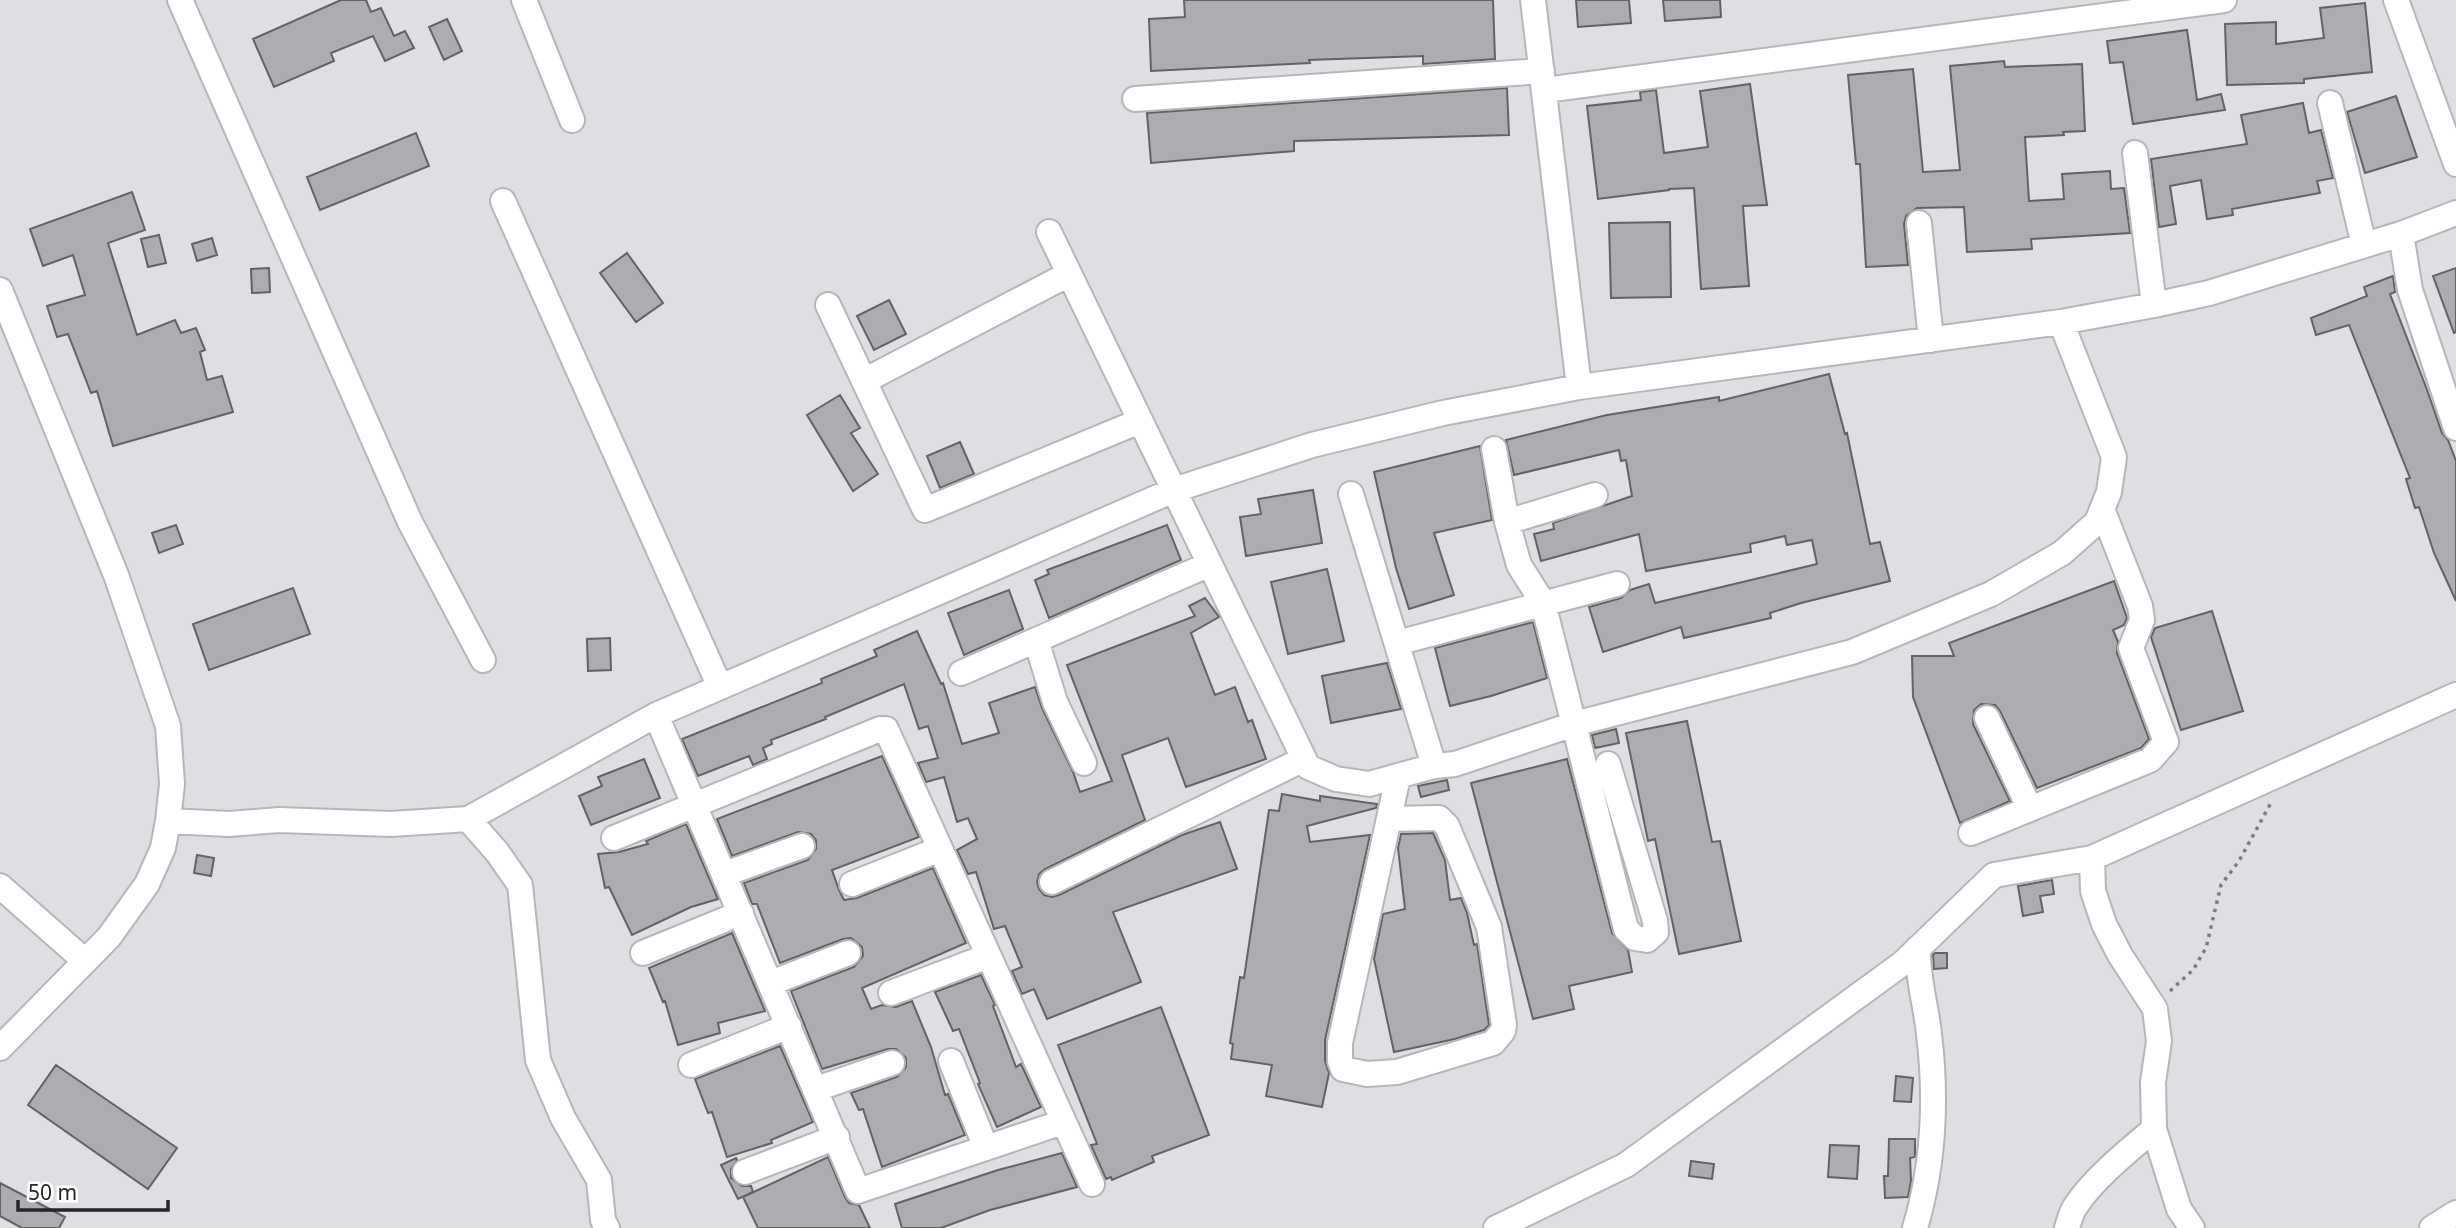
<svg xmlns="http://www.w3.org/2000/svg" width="2456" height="1228" font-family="'Noto Sans',sans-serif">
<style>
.building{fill:#adacb0;stroke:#636266;stroke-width:2}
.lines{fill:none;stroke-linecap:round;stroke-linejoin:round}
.minor-casing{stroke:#b7b5b9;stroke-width:28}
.path{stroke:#7d7b7e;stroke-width:3.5;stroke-dasharray:3.5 5;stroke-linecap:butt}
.minor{stroke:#fff;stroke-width:24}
</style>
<rect width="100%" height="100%" fill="#e0dee2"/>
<path class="building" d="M341,0H366L371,12L381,8L394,36L405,31L414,48L385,61L373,36L331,53L334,61L274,87L253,39Z
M1184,0H1493L1495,59L1423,64V56L1309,60L1310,63L1151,71L1149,19L1185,17Z
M1576,0H1629L1631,23L1578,27Z
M1663,0H1720L1721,17L1665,21Z
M2365,3L2372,72L2304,79V83L2227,85L2225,24L2276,22V44L2324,38L2320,8Z
M447,19L462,51L444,60L429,27Z
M2187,30L2197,100L2221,94L2225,110L2133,124L2123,62L2110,63L2107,41Z
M2004,61L2005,67L2082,64L2085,131L2063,132L2064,135L2025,137L2029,201L2064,199L2062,174L2110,171L2111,189L2124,188L2130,233L2031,239L2032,249L1967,252L1964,207L1917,208L1906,216L1904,224L1908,265L1866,267L1860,164H1856L1848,75L1913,69L1923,172L1960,170L1950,66Z
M1750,84L1767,205L1743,206L1749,286L1701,289L1694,188L1669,189V190L1598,199L1587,106L1641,100L1640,92L1656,90L1664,153L1708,147L1700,91Z
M1507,88L1509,135L1294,141V151L1151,163L1147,113Z
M2396,96L2417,157L2365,173L2347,112Z
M2303,103L2309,133L2321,130L2333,178L2317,181L2320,193L2232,209L2233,215L2207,219L2201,180L2170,186L2176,224L2159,227L2151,159L2247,144L2241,115Z
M416,133L429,166L320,210L307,177Z
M132,192L145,230L108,243L137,335L175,320L181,333L196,328L205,350L200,352L207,380L222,376L233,412L113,446L97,391L91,393L68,334L57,337L47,306L85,295L73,255L43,266L30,229Z
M1670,222L1671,297L1611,298L1609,223Z
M159,235L166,263L148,267L141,239Z
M212,238L217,255L197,261L192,244Z
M627,253L663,303L636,322L600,273Z
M269,268L270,292L252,293L251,269Z
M2456,268V332L2454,333L2433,276Z
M2393,276L2395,292L2390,294L2426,387L2442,433L2448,440L2456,461V601L2434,553L2419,507L2415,508L2406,479L2410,478L2349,325L2316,335L2311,318L2367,296L2364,287Z
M889,300L906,334L874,350L857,316Z
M1829,374L1845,434L1847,433L1870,544L1880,542L1890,581L1801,603L1770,613L1771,618L1684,638L1681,627L1603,652L1589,607L1621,598L1630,590L1649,584L1655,603L1817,564L1812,540L1787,545L1785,536L1750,544L1751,552L1646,571L1639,534L1541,561L1534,534L1554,529L1553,523L1632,496L1626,460L1621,461L1619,450L1514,475L1506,440L1607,415L1719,397V401Z
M840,395L860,428L851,433L878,474L853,491L807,415Z
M960,442L974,474L940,488L927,456Z
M1480,446L1492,520L1434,533L1454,595L1409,609L1396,568L1374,472Z
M1313,490L1322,543L1246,556L1240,517L1261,514L1258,499Z
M176,525L183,544L159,553L152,533Z
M1167,525L1181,560L1049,618L1035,580L1049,574L1047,570Z
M1327,569L1344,641L1288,654L1271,582Z
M2114,581L2127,618L2124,625L2113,630L2118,642L2117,653L2149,739L2141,748L2037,788L2000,711L1995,705L1981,704L1974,710L1973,724L2010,801L1960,823L1913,697L1912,656H1954L1949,643Z
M293,588L310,634L209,670L193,624Z
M1009,590L1023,629L964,655L948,613Z
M1205,598L1219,617L1191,633L1215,695L1235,687L1248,722L1252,720L1266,759L1186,787L1168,738L1122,755L1145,820L1045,869L1039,874L1037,882L1039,889L1044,895L1052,897L1059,895L1182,835L1220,822L1237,869L1113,912L1141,982L1047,1019L1034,989L1022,994L1012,971L1022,967L1005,926L994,929L976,872L968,874L957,850L977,839L968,818L957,822L944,777L926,782L918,763L938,758L928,726L919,729L904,684L825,717L826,719L771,740L772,744L763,748L767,759L753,765L749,756L698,776L682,739L822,683L821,679L877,656L874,650L917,631L941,684L943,683L962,744L999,733L989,703L1035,687L1042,708L1073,772L1080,792L1112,781L1067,665L1195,616L1189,606Z
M2212,611L2243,711L2181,730L2151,637L2155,628Z
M1533,622L1547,678L1491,696L1450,706L1435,648Z
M610,638L611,670L588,671L587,639Z
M1387,663L1401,709L1331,723L1322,676Z
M1687,721L1712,842L1720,841L1741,941L1679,954L1655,839L1648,841L1626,733Z
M1616,729L1619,743L1595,748L1592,735Z
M882,756L919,837L832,870L839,890L844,900L857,898L933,868L966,943L862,988L871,1009L882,1005L896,1007L912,1001L931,1047L945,1095L948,1094L965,1135L882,1167L863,1109L859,1110L851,1093L897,1077L906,1067V1058L896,1049H888L822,1069L791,991L854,967L863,956L862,947L851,938L843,939L780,963L757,904H752L744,883L808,860L816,849V840L811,834L798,832L732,856L717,819Z
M644,759L660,798L591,825L579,796L602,786L598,777Z
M1567,759L1612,933L1628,950L1632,972L1569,986L1574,1009L1533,1019L1471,783Z
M1447,780L1449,790L1421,797L1418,786Z
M1282,794L1320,801V796L1377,804L1376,808L1307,826L1310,842L1370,835L1325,1040V1061L1329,1073L1322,1107L1266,1096L1272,1065L1231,1059L1233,1044L1230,1043L1240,977L1244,978L1269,810L1279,811Z
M686,824L718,899L691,907L632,935L609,887L605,888L598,854L619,852L648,844L646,841Z
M1433,833L1445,860L1450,900L1461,898L1467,913L1474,945L1477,944L1489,1025L1484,1030L1455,1039L1394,1052L1374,959L1383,914L1405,909L1398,848L1401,834Z
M197,855L214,858L211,876L194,873Z
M2052,880L2054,894L2040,896L2043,912L2023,916L2018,886Z
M732,933L765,1011L718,1023L720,1033L678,1045L665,1001L663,1002L649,968Z
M1935,953H1947V968L1934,969L1933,955Z
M981,975L995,1005L993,1006L1016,1067L1021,1064L1041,1107L997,1127L978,1084L980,1083L959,1029L953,1031L935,992Z
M1161,1007L1209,1135L1152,1156L1154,1162L1112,1180L1111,1177L1106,1179L1091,1145L1097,1144L1058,1045Z
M780,1046L813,1122L771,1140L772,1143L727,1157L712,1112L708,1113L695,1079Z
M56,1065L177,1148L148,1189L28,1105Z
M1896,1076L1913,1078L1911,1102L1894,1101Z
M1889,1139H1915V1157L1910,1158L1911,1181L1908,1197L1885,1198L1884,1176H1888Z
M1830,1145L1859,1146L1857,1179L1828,1177Z
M1062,1153L1077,1187L990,1210L941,1228H902L895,1204L998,1170Z
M828,1157L845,1197L849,1203L859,1205L870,1228H758L743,1197Z
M736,1158L737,1160L731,1169V1178L742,1186H751L753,1192L738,1199L721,1165Z
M1691,1161L1714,1164L1712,1179L1689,1176Z
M0,1183L65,1217L59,1228H22L0,1216Z"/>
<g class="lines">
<g class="minor-casing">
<path id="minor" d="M180,0L410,522L483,660
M524,0L572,120
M1533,0L1579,387
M2396,0L2456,164
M1545,90L2224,0
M1135,99L1542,71
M2330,103L2364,245
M2135,153L2154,305
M503,201L720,687
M1919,223L1931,340
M1049,232L1308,767L1336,779L1369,784L1434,766L1455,764L1574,724L1852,652L1991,594L2062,553L2097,522L2109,492L2114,457L2061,322
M2401,234L2410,290L2456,428
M0,290L116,575L168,726L172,784L168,821
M828,305L925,510L1140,421
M864,381L1069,274
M1494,449L1507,522L1519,565L1543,603L1626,929L1635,938L1647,940L1656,932L1655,921L1608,764
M1351,494L1434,766
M1507,522L1595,495
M1036,640L1055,702L1084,763
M1397,643L1617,584
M961,673L1210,564
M656,715L858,1191L1063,1122
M1987,718L2030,809
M468,819L497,852L520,885L538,1060L563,1118L599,1180L603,1220L607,1228
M1389,819L1439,818L1447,826L1489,927L1504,1025L1503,1031L1493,1043L1397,1072L1367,1074L1343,1069L1340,1061V1043L1398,777
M1971,833L2150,760L2166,742L2131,648L2142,620L2140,606L2102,509
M614,838L880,729H886L1092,1184
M2092,858L2093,891L2104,924L2120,955L2155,1009L2159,1041L2153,1082L2154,1129
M725,874L802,846
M1052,882L1304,759
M852,884L940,849
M0,886L85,961
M643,953L741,913
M771,983L848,953
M891,993L988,956
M0,1048L109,937L147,884L163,848L168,821L229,824L279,820L391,824L468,819L656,715L1174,490L1312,445L1443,413L1579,387L2061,322L2154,305L2209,293L2401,234L2456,213
M951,1061L986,1148
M691,1065L789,1026
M816,1089L892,1063
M745,1172L837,1137
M1496,1228L1626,1165L1903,963L1994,875L2092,858L2456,695
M1915,1228C1934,1164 1937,1100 1929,1034C1926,1005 1917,977 1918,948
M2067,1228C2069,1221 2071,1213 2075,1207C2092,1180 2129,1150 2154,1129L2179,1209L2192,1228
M2432,1228L2456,1213"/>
</g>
<path class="path" d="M2170,991L2193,970L2206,948L2221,885L2239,861L2272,801"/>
<use href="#minor" class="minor"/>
</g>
<path d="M18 1200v10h150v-10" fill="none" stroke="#252426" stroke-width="3.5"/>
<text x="28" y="1200" font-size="21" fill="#252426" stroke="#ffffff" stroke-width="5" paint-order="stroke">50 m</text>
</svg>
